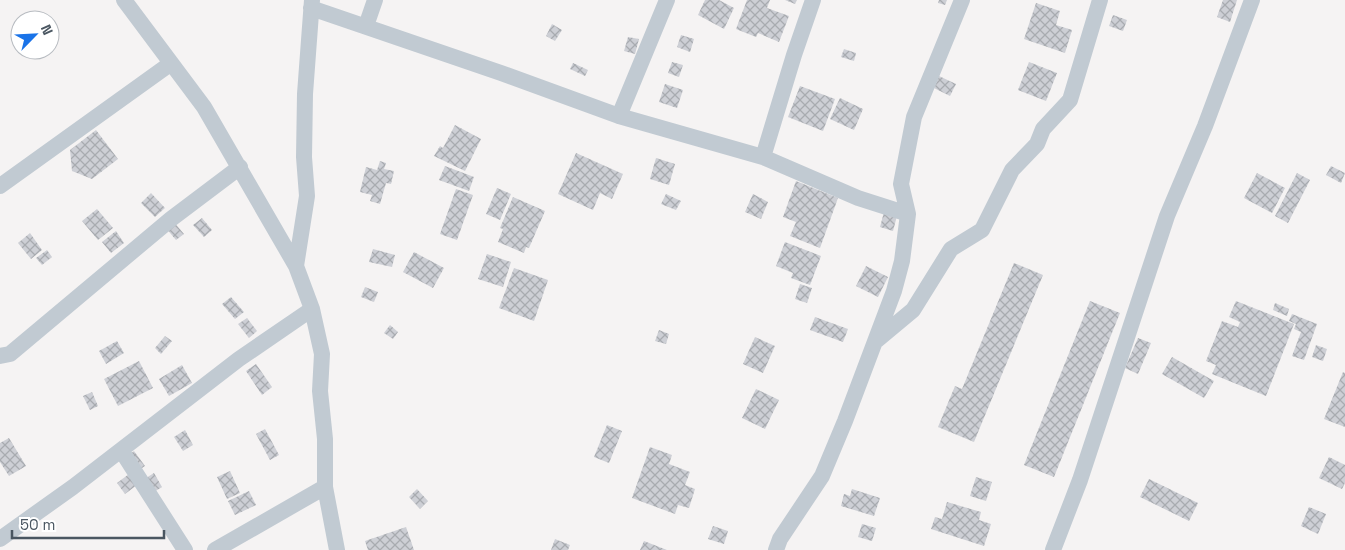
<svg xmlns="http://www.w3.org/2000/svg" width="1345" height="550" font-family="'Space Grotesk',sans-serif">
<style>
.building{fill:url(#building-cross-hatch)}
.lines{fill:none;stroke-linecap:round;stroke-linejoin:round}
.minor{stroke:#c1cad2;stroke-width:16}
</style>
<defs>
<pattern id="building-cross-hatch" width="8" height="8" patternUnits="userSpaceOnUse" patternTransform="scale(1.25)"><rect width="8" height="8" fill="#cdcfd5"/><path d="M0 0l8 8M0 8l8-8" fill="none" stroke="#a8abb0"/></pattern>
</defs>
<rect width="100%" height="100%" fill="#f5f3f3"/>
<path class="building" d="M705,0H719L734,8L724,29L698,15Z
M747,0H770L767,8L789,16L779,42L758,33L756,37L736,29Z
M785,0H797L795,4Z
M939,0H947L945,5L938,3Z
M1223,0H1237L1230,22L1217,17Z
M1036,3L1060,11L1056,25L1072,30L1065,53L1024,39Z
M1113,15L1127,20L1123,31L1109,26Z
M552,24L562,30L555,41L546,36Z
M681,35L694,39L690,52L677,47Z
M628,37L639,39L635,54L624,51Z
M844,49L856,53L854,61L841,57Z
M672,62L683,65L679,77L668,73Z
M1029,62L1057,73L1046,101L1018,90Z
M573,63L588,70L585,76L570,69Z
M939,76L956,84L950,96L934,88Z
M665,84L683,90L677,108L659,102Z
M800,86L835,99L823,131L788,117Z
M840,98L863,109L854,130L830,119Z
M455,125L481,139L465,171L434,156L440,146L443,148Z
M96,130L118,159L92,179L72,171L70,150Z
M576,153L623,174L612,199L600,193L593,210L558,194Z
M656,158L675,164L669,185L650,179Z
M380,161L386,163L384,169L394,171L391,184L386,183L380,204L370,201L372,195L360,192L366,167L377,170Z
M445,166L474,177L469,191L439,180Z
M1331,166L1345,173L1341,183L1326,175Z
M1257,173L1285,188L1272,213L1244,198Z
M1297,173L1310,180L1288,223L1275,216Z
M796,181L838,198L820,248L790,236L796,222L783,217Z
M497,188L511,194L500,220L486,214Z
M456,189L473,195L457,240L440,234Z
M151,193L165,208L155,217L141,203Z
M666,194L681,201L676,210L661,204Z
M753,194L768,202L761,219L745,212Z
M513,197L545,211L529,248L526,247L524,253L498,242L503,229L500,228Z
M97,209L113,228L98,240L82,221Z
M884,212L897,216L893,231L880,227Z
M202,218L212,230L204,237L193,225Z
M173,221L184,234L176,240L165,227Z
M116,231L124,243L111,253L102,242Z
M30,233L42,250L31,259L18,243Z
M785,242L821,256L810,285L791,278L793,273L776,266Z
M373,249L395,255L392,267L369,262Z
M47,250L52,257L42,265L36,258Z
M414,252L444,268L433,288L403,272Z
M487,254L511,262L503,287L478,279Z
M1014,263L1043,275L974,442L938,427L955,386L962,389Z
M866,266L888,277L878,297L856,286Z
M514,268L548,280L534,321L499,308Z
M800,284L812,288L807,303L795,299Z
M365,287L378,292L374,302L361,297Z
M231,297L244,312L235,319L222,304Z
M1090,301L1120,313L1054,477L1024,465Z
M1236,301L1294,324L1266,396L1212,374L1216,365L1206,361L1222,321L1238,327L1240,322L1229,317Z
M1275,303L1289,309L1287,316L1273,310Z
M1292,314L1317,324L1304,360L1292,356L1301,332L1294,329L1296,324L1289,321Z
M815,317L848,329L843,342L810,330Z
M247,318L257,331L249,338L238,324Z
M390,325L398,332L393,339L384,333Z
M659,330L669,334L666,344L655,341Z
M165,336L172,341L161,354L155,348Z
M755,337L775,346L763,373L743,364Z
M1138,338L1151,343L1138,374L1125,368Z
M117,341L124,353L106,364L99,351Z
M1316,345L1327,349L1323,361L1312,357Z
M1172,357L1214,381L1204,398L1162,374Z
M139,361L153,388L118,406L104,379Z
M256,364L272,387L262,395L246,371Z
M182,365L192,383L169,396L159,379Z
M1343,372L1345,373V427L1324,419Z
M756,389L779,400L765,429L742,418Z
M92,392L98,406L90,410L83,396Z
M607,425L622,431L609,463L594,457Z
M265,429L279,455L270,460L256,434Z
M185,430L193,445L183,451L174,437Z
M9,438L26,466L9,476L0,462V443Z
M650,447L672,455L669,464L690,472L685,485L695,489L689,508L678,505L675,514L632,498Z
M134,451L145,466L139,470L128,456Z
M1329,457L1345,465V483L1342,489L1319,478Z
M230,471L240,493L227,499L217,477Z
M154,473L162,487L154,492L146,478Z
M129,474L137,485L125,494L117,483Z
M976,477L992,482L986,501L970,496Z
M1149,479L1198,503L1189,521L1140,497Z
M417,489L428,501L420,509L409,497Z
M852,489L880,498L874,516L841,506L844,494L850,496Z
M249,491L256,505L235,515L228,501Z
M947,502L981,512L979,520L991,524L984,546L931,529L935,517L942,519Z
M1309,507L1326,514L1318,534L1301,526Z
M862,524L876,528L872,541L858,537Z
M713,526L728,531L724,544L708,539Z
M406,527L414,550H368L365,541Z
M555,539L570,545L568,550H551Z
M644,541L667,550H640Z"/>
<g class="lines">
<path class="minor" d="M124,0L204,107L296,266L312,309L322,354L320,391L325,439V487L337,550
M311,8L501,73L619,116L763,157L858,198L908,214
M366,26L375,0
M619,116L667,0
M763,157L794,55L813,0
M0,186L170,64
M296,266L307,196L304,157L305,94L312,0
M877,340L913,310L951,249L982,230L1012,170L1037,144L1043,129L1070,100L1100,0
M0,356L10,354L171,219L240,167
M121,450L185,550
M0,539L73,487L239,359L312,309
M215,550L325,487
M776,550L780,539L822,476L845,421L894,291L902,261L908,214L901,184L914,117L962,0
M1053,550L1080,480L1167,216L1205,126L1252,0"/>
</g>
<g transform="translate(35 35) rotate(66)"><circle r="24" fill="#ffffff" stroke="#b7bbc0"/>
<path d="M0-4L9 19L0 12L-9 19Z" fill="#1a73e8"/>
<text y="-8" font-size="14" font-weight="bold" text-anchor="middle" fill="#4a5661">N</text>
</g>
<path d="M12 530v8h152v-8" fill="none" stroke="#4a5661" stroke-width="2.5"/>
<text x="20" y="530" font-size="15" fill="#4a5661" stroke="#ffffff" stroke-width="4" paint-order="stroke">50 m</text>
</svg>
